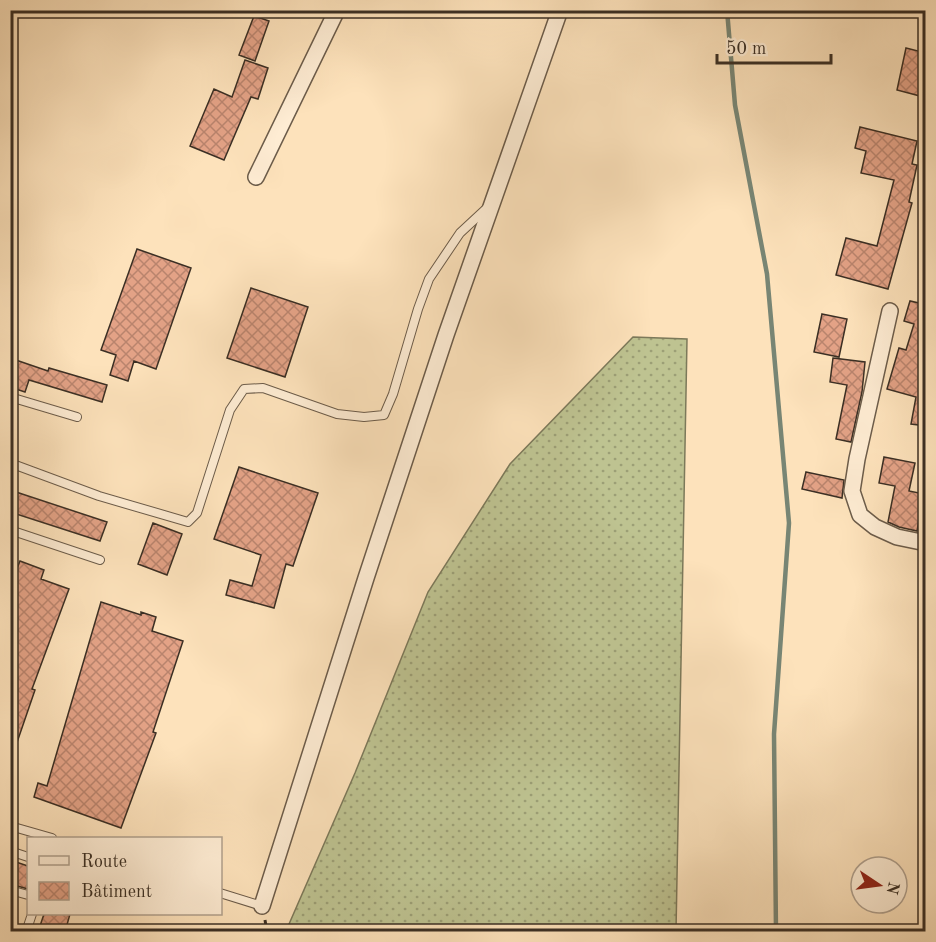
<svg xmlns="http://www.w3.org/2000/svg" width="936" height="942" font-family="'Old Standard TT',serif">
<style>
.grass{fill:url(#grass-dots);stroke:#7c795a;stroke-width:1.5}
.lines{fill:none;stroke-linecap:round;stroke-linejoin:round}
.stream{stroke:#788574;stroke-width:4.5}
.building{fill:url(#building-cross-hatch);stroke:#3b2f24;stroke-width:1.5}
.lane-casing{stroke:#6c5c4a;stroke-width:10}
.street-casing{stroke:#6c5c4a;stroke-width:18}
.path{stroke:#3b2f24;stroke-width:3;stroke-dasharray:4.5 3;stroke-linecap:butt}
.lane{stroke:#feecd3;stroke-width:8}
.street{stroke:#feecd3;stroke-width:15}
</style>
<defs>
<pattern id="grass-dots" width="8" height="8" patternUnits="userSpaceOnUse" patternTransform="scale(1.5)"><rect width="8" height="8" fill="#bec391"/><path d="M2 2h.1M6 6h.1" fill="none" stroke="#9c9f76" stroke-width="1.8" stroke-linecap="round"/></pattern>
<pattern id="building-cross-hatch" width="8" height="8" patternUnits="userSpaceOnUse" patternTransform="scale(1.5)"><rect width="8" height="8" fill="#e3a286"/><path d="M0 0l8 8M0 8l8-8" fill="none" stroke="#b9846d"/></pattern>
</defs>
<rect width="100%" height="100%" fill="#fde2bb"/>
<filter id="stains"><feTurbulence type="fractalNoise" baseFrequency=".00333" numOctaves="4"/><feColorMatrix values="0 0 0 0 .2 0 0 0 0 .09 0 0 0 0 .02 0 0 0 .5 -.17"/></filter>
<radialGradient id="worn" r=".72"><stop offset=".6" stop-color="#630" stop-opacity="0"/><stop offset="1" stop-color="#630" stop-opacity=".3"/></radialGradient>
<path class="grass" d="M633,337L687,339L676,931H286L355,773L428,592L510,464Z"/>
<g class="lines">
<path class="stream" d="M727,10L735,105L767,274L789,523L774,734L776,932"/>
</g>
<path class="building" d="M254,16L269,21L255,61L239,55Z
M906,48L926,53V74L920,96L897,90Z
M245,60L268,68L258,99L251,97L224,160L190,146L214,89L232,97Z
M860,127L917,141L912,164L917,165L909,202L912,203L888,289L836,275L846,238L877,246L894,180L861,173L866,151L855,148Z
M137,249L191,268L156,369L134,361L128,381L110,375L116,355L101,350Z
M251,288L308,307L285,377L227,358Z
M922,294L926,295V426L911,424L916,397L887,389L899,348L906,350L914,324L904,321L910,301L919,303Z
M822,314L847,319L839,357L814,352Z
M10,358L48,371L49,368L107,385L102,402L29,380L25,392L10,387Z
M833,358L865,362L862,392L851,442L836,439L847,385L830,382Z
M884,457L915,463L909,491L924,494L917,531L899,527L888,522L895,486L879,483Z
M239,467L318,493L293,566L286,564L274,608L226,595L230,580L252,586L261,555L214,539Z
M806,472L844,480L842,498L802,489Z
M10,490L107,522L100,541L10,512Z
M153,523L182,534L167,575L138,564Z
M20,561L44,570L41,579L69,589L32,689L35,690L13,754H10V586Z
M101,602L141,615V612L156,617L152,631L183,641L153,732L156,733L121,828L34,797L38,783L47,786Z
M10,860L28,866V889L10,884Z
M44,914H70L65,932H38Z"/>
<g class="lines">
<g class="lane-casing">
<path id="lane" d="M10,397L77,417
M10,463L99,496L188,522L197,513L230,410L244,389L263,388L337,414L364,417L384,415L393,394L418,309L429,279L460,233L488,207
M10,530L100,560
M10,826L52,838
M10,851L28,857
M10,890L28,895
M220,893L262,906
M26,932L32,914"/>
</g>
<g class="street-casing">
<path id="street" d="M256,177L337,10
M890,311L857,459L852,491L860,515L875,527L897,537L926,543
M262,906L366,578L446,335L560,10"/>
</g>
<path class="path" d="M265,920L267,932"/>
<use href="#lane" class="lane"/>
<use href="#street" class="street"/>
</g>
<rect width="936" height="942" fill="none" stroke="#fde2bb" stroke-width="36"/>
<rect x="12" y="12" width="912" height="918" fill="none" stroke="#3b2f24" stroke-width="3"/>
<rect x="18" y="18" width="900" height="906" fill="none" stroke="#3b2f24" stroke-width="1.5"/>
<rect x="27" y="837" width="195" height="78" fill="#feecd3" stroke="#b0a08d" stroke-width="1.5"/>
<rect x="39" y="856" width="30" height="9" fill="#feecd3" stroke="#b0a08d" stroke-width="1.5"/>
<text x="81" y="867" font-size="18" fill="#3b2f24">Route</text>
<rect x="39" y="882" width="30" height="18" fill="url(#building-cross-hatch)" stroke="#b0a08d" stroke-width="1.5"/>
<text x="81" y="897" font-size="18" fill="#3b2f24">Bâtiment</text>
<g transform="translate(879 885) rotate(103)"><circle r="28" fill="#feecd3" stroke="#b0a08d" stroke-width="1.5"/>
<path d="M0-4.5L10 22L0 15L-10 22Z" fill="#8f2418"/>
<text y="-9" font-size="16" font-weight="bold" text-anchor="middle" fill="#3b2f24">N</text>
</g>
<path d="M717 54v9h114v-9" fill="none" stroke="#3b2f24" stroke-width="3"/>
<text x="726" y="54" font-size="18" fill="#3b2f24" stroke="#feecd3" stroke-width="4.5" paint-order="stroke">50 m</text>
<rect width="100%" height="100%" filter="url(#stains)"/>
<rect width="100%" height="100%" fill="url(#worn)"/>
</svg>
